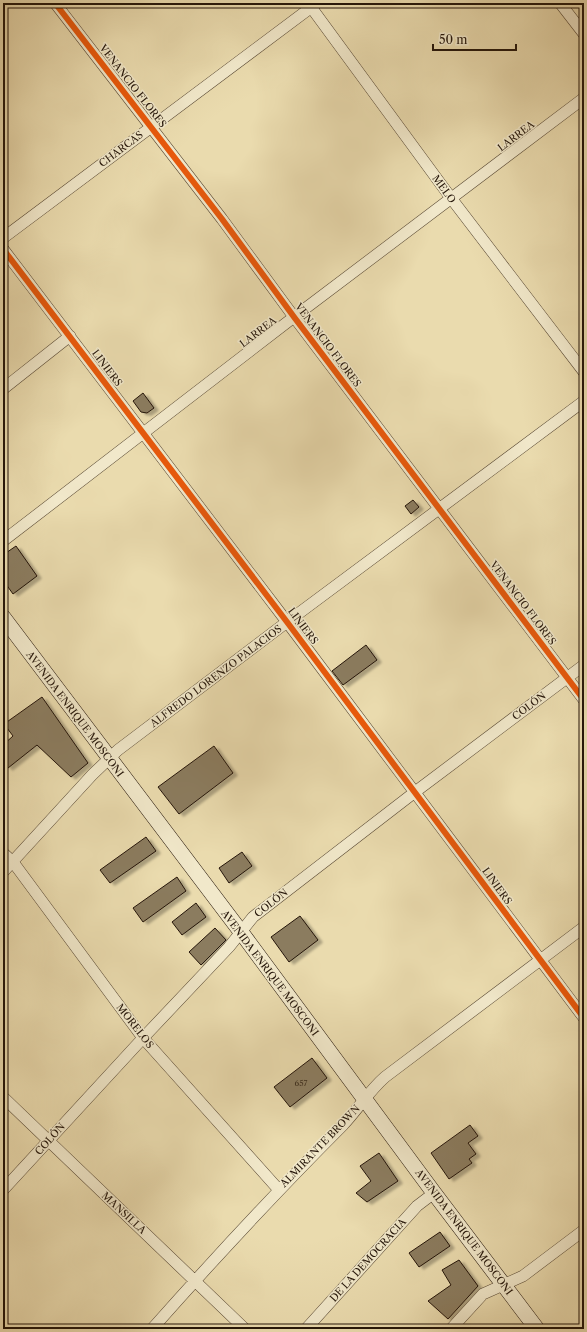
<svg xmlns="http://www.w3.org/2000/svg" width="587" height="1332" font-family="'Libre Caslon Text',serif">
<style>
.building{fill:#8b7c5f;stroke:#241509;filter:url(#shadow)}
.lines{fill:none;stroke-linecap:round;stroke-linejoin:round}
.street-casing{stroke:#564632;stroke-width:12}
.secondary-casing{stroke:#241509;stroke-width:16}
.street{stroke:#f1e8ca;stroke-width:11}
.secondary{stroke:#f1e8ca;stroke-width:15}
.cycleway-casing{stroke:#f1e8ca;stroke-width:8}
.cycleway{stroke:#e8590c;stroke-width:6}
.labels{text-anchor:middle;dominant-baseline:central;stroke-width:3;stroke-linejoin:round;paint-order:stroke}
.number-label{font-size:8px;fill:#3e2f1e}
.street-label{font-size:10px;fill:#241509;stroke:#f1e8ca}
</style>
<defs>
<filter id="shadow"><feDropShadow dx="4.5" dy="2.5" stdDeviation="1" flood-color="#0004"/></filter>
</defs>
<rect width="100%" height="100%" fill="#eadbae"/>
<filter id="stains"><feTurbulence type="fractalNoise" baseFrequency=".005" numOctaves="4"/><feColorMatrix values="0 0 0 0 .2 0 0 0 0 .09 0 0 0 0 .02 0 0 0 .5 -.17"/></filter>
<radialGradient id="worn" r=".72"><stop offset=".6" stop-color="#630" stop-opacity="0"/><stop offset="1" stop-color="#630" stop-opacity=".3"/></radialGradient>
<path class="building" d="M143,393L154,408L147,413L141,412L133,401Z
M413,500L419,507L411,514L405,506Z
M16,546L37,576L13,594L3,580V555Z
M366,645L377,660L343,685L332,671Z
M42,697L88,763L71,777L37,745L8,768L3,762V745L13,736L4,724Z
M214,746L233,773L179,814L158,787Z
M146,837L156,851L110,883L100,870Z
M242,852L252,866L229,883L219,868Z
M177,877L186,891L143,922L133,908Z
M196,903L206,917L182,935L172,922Z
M300,916L318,940L289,962L271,937Z
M215,928L226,940L201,965L189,952Z
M312,1058L327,1078L290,1107L274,1087Z
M470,1125L478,1136L468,1143L476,1154L469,1159L472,1163L449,1179L431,1153Z
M379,1153L398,1181L367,1202L356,1193L371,1181L360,1166Z
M440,1232L450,1246L419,1267L409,1253Z
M459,1260L478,1286L448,1319L428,1301L451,1285L442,1270Z"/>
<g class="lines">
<g class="street-casing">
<path id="street" d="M55,3L222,219L294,317L584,700
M308,3L451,198L584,372
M560,3L584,34
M3,238L317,3
M3,249L287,622L584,1018
M3,389L70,336
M3,541L294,317L584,98
M3,853L13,862L143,1038L279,1190
M3,872L92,775L118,750L287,622L584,401
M3,1097L245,1329
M3,1190L143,1038L229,947L253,917L415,792L584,665
M152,1329C214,1259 277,1191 343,1125C358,1109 369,1091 385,1077L584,927
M306,1329L417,1206L434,1193
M451,1329L483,1294L523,1276L584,1230"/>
</g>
<g class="secondary-casing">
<path id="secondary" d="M3,617L241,932L434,1193L537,1329"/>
</g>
<use href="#street" class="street"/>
<use href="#secondary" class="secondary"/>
<g class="cycleway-casing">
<path id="cycleway" d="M55,3L222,219L294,317L584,700
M3,249L287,622L584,1018"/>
</g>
<use href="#cycleway" class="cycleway"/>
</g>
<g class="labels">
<g class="number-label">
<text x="301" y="1083">657</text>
</g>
<g class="street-label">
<text transform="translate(133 86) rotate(52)">VENANCIO FLORES</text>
<text transform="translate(516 136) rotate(-37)">LARREA</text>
<text transform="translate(121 149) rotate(-37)">CHARCAS</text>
<text transform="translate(444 189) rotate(54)">MELO</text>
<text transform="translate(258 332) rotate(-37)">LARREA</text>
<text transform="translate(328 345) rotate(53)">VENANCIO FLORES</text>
<text transform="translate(107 368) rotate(53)">LINIERS</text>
<text transform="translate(523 603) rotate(53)">VENANCIO FLORES</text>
<text transform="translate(303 626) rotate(53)">LINIERS</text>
<text transform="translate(216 676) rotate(-37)">ALFREDO LORENZO PALACIOS</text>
<text transform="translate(529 706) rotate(-37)">COLÓN</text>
<text transform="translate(75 714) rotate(53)">AVENIDA ENRIQUE MOSCONI</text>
<text transform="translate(497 886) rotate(54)">LINIERS</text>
<text transform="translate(271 903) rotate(-38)">COLÓN</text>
<text transform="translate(270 973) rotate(53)">AVENIDA ENRIQUE MOSCONI</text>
<text transform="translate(135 1026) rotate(52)">MORELOS</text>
<text transform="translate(50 1139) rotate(-48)">COLÓN</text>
<text transform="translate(320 1146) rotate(-46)">ALMIRANTE BROWN</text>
<text transform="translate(124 1213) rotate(43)">MANSILLA</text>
<text transform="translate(464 1232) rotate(53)">AVENIDA ENRIQUE MOSCONI</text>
<text transform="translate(368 1260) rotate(-48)">DE LA DEMOCRACIA</text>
</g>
</g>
<rect width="587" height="1332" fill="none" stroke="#eadbae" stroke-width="16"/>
<rect x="4" y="4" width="579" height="1324" fill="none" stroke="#241509" stroke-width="2"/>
<rect x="8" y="8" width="571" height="1316" fill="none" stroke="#241509"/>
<path d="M433 44v6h83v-6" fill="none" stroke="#241509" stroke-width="2"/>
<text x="439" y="44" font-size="12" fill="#241509" stroke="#f1e8ca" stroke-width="3" paint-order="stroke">50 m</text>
<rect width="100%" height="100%" filter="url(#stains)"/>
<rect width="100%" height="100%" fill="url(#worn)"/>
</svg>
